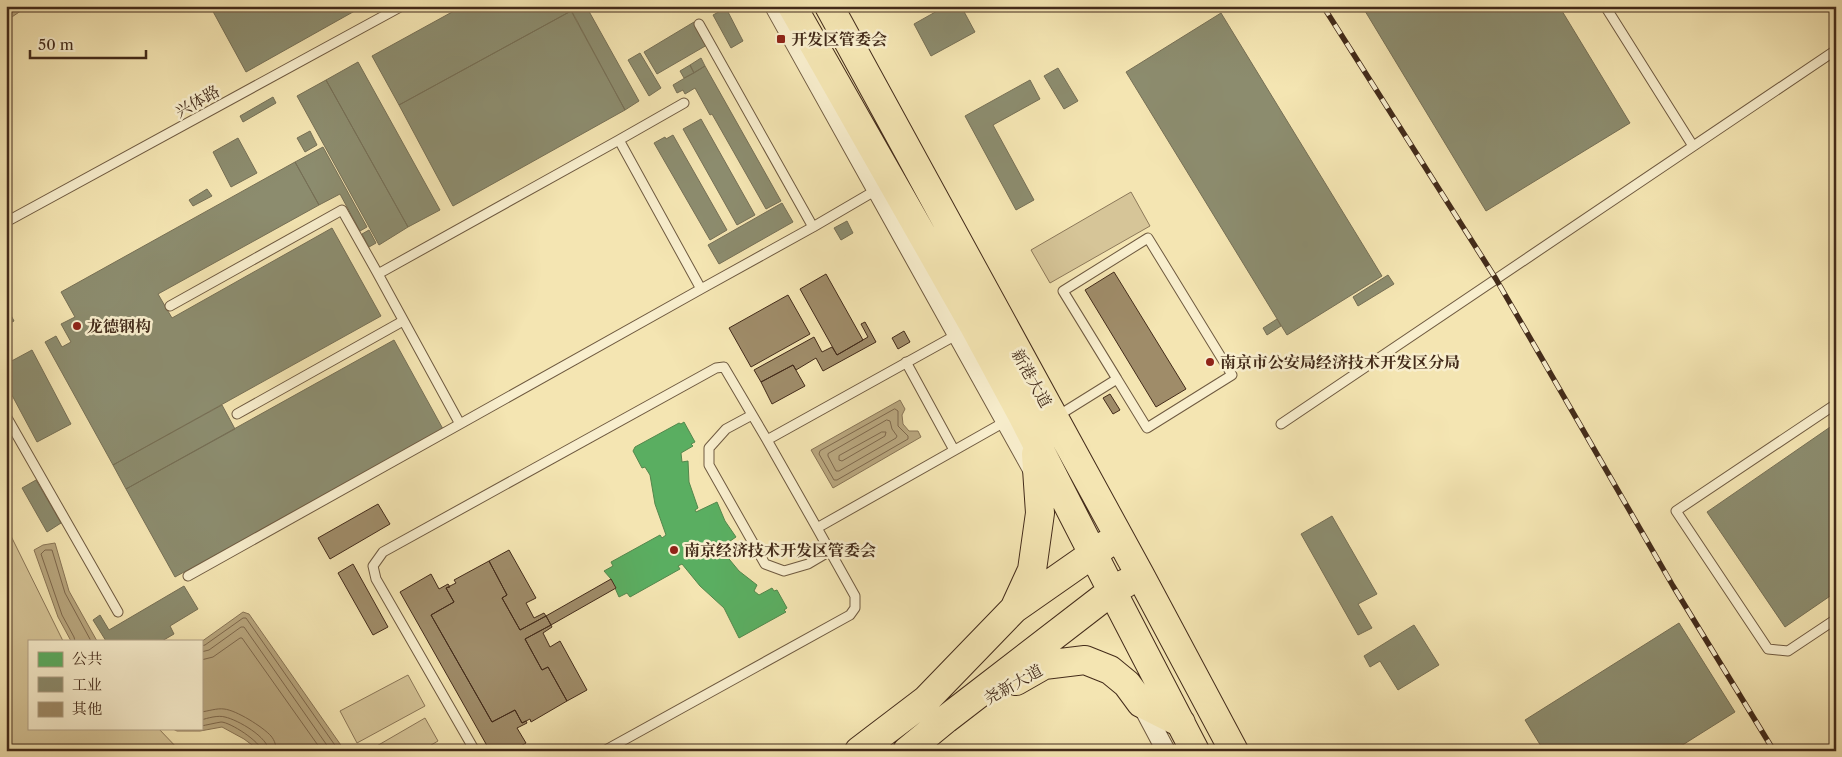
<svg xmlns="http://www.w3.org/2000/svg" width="1842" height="757" font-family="'Libre Caslon Text','Noto Serif SC',serif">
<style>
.green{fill:#d6c598;stroke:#8c7859}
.water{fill:#b8a67e;stroke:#897556}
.public{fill:#5aae61;stroke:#53874c}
.industry{fill:#8c8c6e;stroke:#766f55}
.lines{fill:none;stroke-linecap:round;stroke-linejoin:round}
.shore{stroke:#7e684c;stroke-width:1}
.building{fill:#9f8c69;stroke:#432b1a}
.service-casing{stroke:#6f5a40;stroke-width:11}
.minor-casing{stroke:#6f5a40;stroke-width:20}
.primary-casing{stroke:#432b1a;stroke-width:30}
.service{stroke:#f8eecd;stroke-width:9}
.minor{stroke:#f8eecd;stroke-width:18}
.primary{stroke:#f4e5b2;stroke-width:28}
.rail-casing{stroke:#432b1a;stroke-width:5.5}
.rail{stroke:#f8eecd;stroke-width:4;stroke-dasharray:11;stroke-linecap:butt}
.poi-dot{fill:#8f2418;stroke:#f8eecd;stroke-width:2}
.labels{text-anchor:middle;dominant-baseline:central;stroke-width:5;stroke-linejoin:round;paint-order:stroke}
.poi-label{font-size:16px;font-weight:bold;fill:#432b1a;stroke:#f8eecd;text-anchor:start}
.street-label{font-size:16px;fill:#432b1a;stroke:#f8eecd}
</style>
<rect width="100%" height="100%" fill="#f4e5b2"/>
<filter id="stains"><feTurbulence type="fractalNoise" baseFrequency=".004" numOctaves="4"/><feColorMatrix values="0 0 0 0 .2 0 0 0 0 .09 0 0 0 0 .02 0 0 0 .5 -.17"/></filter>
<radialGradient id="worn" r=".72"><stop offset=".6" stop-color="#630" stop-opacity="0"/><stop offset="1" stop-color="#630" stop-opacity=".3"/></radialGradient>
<path class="green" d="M1131,192L1150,226L1050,283L1031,250Z
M6,526L63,641H29V728H158L180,751H6Z
M408,675L425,706L357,743L340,711Z
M425,718L438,741L421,751H378L375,747Z"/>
<path class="water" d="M6,6H28L6,21Z
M900,400L905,409L902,415L903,424L909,431H918L921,437L833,488L811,450Z
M55,543L69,591L97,641H71L58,617L34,550L43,545Z
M243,612L249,614L345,751H260L244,739L222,727L200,731H177L171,728H201V642Z"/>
<path class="public" d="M684,422L695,442L691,444L693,446L681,453L682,462L688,461L689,482L698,508L695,510L696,512L717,502L725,521L736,537L720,548L739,571L757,585L754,591L759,595L772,588L774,591L777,590L787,608L784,610L786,612L739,638L724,608L700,586L682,564L678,566L680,569L630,597L627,593L619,597L611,579L604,571L613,566L611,562L660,535L662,538L666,535L655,504L650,475L645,467L642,468L633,451L635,447L679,423L681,424Z"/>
<path class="industry" d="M210,6H359L360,8L246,72Z
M463,6H569L571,11L399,105L372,56Z
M569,6H586L639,101L625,110Z
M946,6H961L975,32L931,56L914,24Z
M1362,6H1559L1630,123L1486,211Z
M726,8L743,41L731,48L713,15Z
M571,11L625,110L453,206L399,105Z
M1221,13L1382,276L1287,335L1126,72Z
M694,22L707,45L657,74L644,52Z
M640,53L661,88L649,96L628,60Z
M701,58L705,66L694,73L690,65Z
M358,62L440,210L408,227L326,80Z
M690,65L694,73L684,78L680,71Z
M705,66L781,201L766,209L712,114L710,115L695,88L685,94L683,90L677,93L673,85Z
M1058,68L1078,101L1064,109L1044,76Z
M326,80L408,227L379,245L297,96Z
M1030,80L1040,99L993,125L1034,200L1016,210L965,116Z
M273,97L276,103L243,122L240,116Z
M701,119L755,215L737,225L683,129Z
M310,131L317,145L305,152L297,138Z
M673,135L727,230L710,240L654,143L665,137L666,139Z
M238,138L257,173L231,187L213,152Z
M323,147L367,227L360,231L340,194L319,205L295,162Z
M295,162L319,205L158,294L172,318L332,228L381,316L113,465L45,342L56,336L62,347L71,342L61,324L75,317L61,292Z
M207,189L212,196L193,206L189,200Z
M782,203L793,222L719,264L708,245Z
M847,221L853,233L841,240L834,228Z
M369,230L376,243L369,247L362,234Z
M1388,275L1394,284L1358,306L1353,297Z
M6,306L14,321L6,325Z
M1277,319L1281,326L1267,335L1263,328Z
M394,340L443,429L175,577L126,489Z
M32,350L71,424L37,442L6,384V364Z
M222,405L235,429L126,489L113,465Z
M1836,423V592L1785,627L1707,512Z
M36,480L61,523L47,532L22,488Z
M1332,516L1377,594L1358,604L1372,628L1358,635L1301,534Z
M184,586L198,609L170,626L174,634L162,641H106L93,620L100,615L109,630Z
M1679,623L1735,712L1673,751H1544L1525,720Z
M1414,625L1439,665L1398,690L1380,661L1370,667L1364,656Z"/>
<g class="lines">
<path class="shore" d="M895,409L898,411V426L908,436V439L837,480H834L819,454L820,451Z
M887,420L890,421L892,429L897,436L896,438L839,471H836L828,456V454Z
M882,432H886L885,436L842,461L839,460V456Z
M75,641L74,637L62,615L41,554L45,550H52L65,593L91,641
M201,646L205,645L243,618H246L339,751
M201,652L209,650L241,627H244L331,751
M201,660L213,657L240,638H242L322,751
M201,712C209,711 217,708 224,709C236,710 263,727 271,736C275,741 276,745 276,751
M201,720C208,718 218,715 225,717C238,720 268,737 269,751
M201,726C207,725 215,723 221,722C230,722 261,742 262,751"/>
</g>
<path class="building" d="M1114,272L1186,389L1156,407L1085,290Z
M826,274L863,340L837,355L800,289Z
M788,295L810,334L751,367L729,328Z
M865,322L876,342L823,371L816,358L796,370L793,365L761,382L754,370L814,337L822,352L832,347L837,355L868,337L861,324Z
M904,331L910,342L898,349L892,338Z
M793,365L805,386L772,404L761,382Z
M1110,394L1120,410L1113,414L1103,398Z
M378,504L390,524L330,559L318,538Z
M509,550L536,598L526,603L534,618L544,613L546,616L520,630L502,598L507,595L489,561Z
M489,561L507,595L502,598L520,630L546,616L551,625L525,639L542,670L548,667L567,701L531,722L530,719L522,723L515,710L492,722L431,615L454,602L446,588L456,583L454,580Z
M353,564L388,627L373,635L338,573Z
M431,574L439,589L448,584L450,587L446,588L454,602L431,615L492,722L515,710L522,723L526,721L527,723L517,728L526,743L512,751H490L400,592Z
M611,579L616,588L551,625L546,616Z
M551,625L552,627L543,633L550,647L560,641L587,690L567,701L548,667L542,670L525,639Z"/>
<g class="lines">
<g class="service-casing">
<path id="service" d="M1605,6L1693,146
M699,24L813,227L878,189
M684,103L619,140L701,289L813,227
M619,140L378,274L460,424L701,289
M6,222L402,6
M170,306L342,210L378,274
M906,362L954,450
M1836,404L1676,511L1768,649L1788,651L1836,619
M237,414L403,321
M752,415L726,429L709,448V465L765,564L784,571L808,564L830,551
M6,416L118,612
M1056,417L1117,379L1147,428L1232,375L1148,238L1063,291L1117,379
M1281,424L1836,50
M767,440L817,528
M188,576L460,424
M475,751L376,579L373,566L383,552L716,368L724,367L767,440L958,334
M604,751L850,615L855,608V596L817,528L1008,420"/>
</g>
<g class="minor-casing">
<path id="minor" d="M774,6L1034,473
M1141,704L1166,751"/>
</g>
<g class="primary-casing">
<path id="primary" d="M792,6L974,326L1021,413L1112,591L1195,751
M829,6L1140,575L1234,751
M1015,607L1032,570L1040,513L1036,454
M1016,681L1044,665L1085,660L1110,670L1127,684L1141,703L1181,723
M859,751L926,700L1014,609L1107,544
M907,751L946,719L1112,591L1126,583"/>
</g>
<use href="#service" class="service"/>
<use href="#minor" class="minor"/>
<use href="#primary" class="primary"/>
<g class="rail-casing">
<path id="rail" d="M1323,6L1496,279L1673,586L1774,751"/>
</g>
<use href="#rail" class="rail"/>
</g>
<g class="poi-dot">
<rect x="776" y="34" width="10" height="10" rx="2.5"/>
<circle cx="77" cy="326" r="5"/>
<circle cx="1210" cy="362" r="5"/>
<circle cx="674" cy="550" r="5"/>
</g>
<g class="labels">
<g class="poi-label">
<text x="791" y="39">开发区管委会</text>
<text x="87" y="326">龙德钢构</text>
<text x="1220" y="362">南京市公安局经济技术开发区分局</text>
<text x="684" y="550">南京经济技术开发区管委会</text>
</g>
<g class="street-label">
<text transform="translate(197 101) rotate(-29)">兴体路</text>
<text transform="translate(1032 378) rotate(61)">新港大道</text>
<text transform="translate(1013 684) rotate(-29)">尧新大道</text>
</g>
</g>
<rect width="1842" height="757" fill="none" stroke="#f4e5b2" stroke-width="25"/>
<rect x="8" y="8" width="1827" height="742" fill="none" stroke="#432b1a" stroke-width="2.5"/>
<rect x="12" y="12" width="1817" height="732" fill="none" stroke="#432b1a"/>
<rect x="28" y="640" width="175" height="90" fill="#f8eecd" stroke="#b0a085"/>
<rect x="38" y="652" width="25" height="15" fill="#5aae61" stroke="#b0a085"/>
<text x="72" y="664" font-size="15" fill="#432b1a">公共</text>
<rect x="38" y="677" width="25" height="15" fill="#8c8c6e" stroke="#b0a085"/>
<text x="72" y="690" font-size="15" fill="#432b1a">工业</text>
<rect x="38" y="702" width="25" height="15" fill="#9f8c69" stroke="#b0a085"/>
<text x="72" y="714" font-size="15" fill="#432b1a">其他</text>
<path d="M30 50v8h116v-8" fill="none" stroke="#432b1a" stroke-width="2.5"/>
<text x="38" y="50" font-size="15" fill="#432b1a" stroke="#f8eecd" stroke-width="4" paint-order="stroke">50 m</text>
<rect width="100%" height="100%" filter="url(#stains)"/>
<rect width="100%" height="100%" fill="url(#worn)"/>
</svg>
